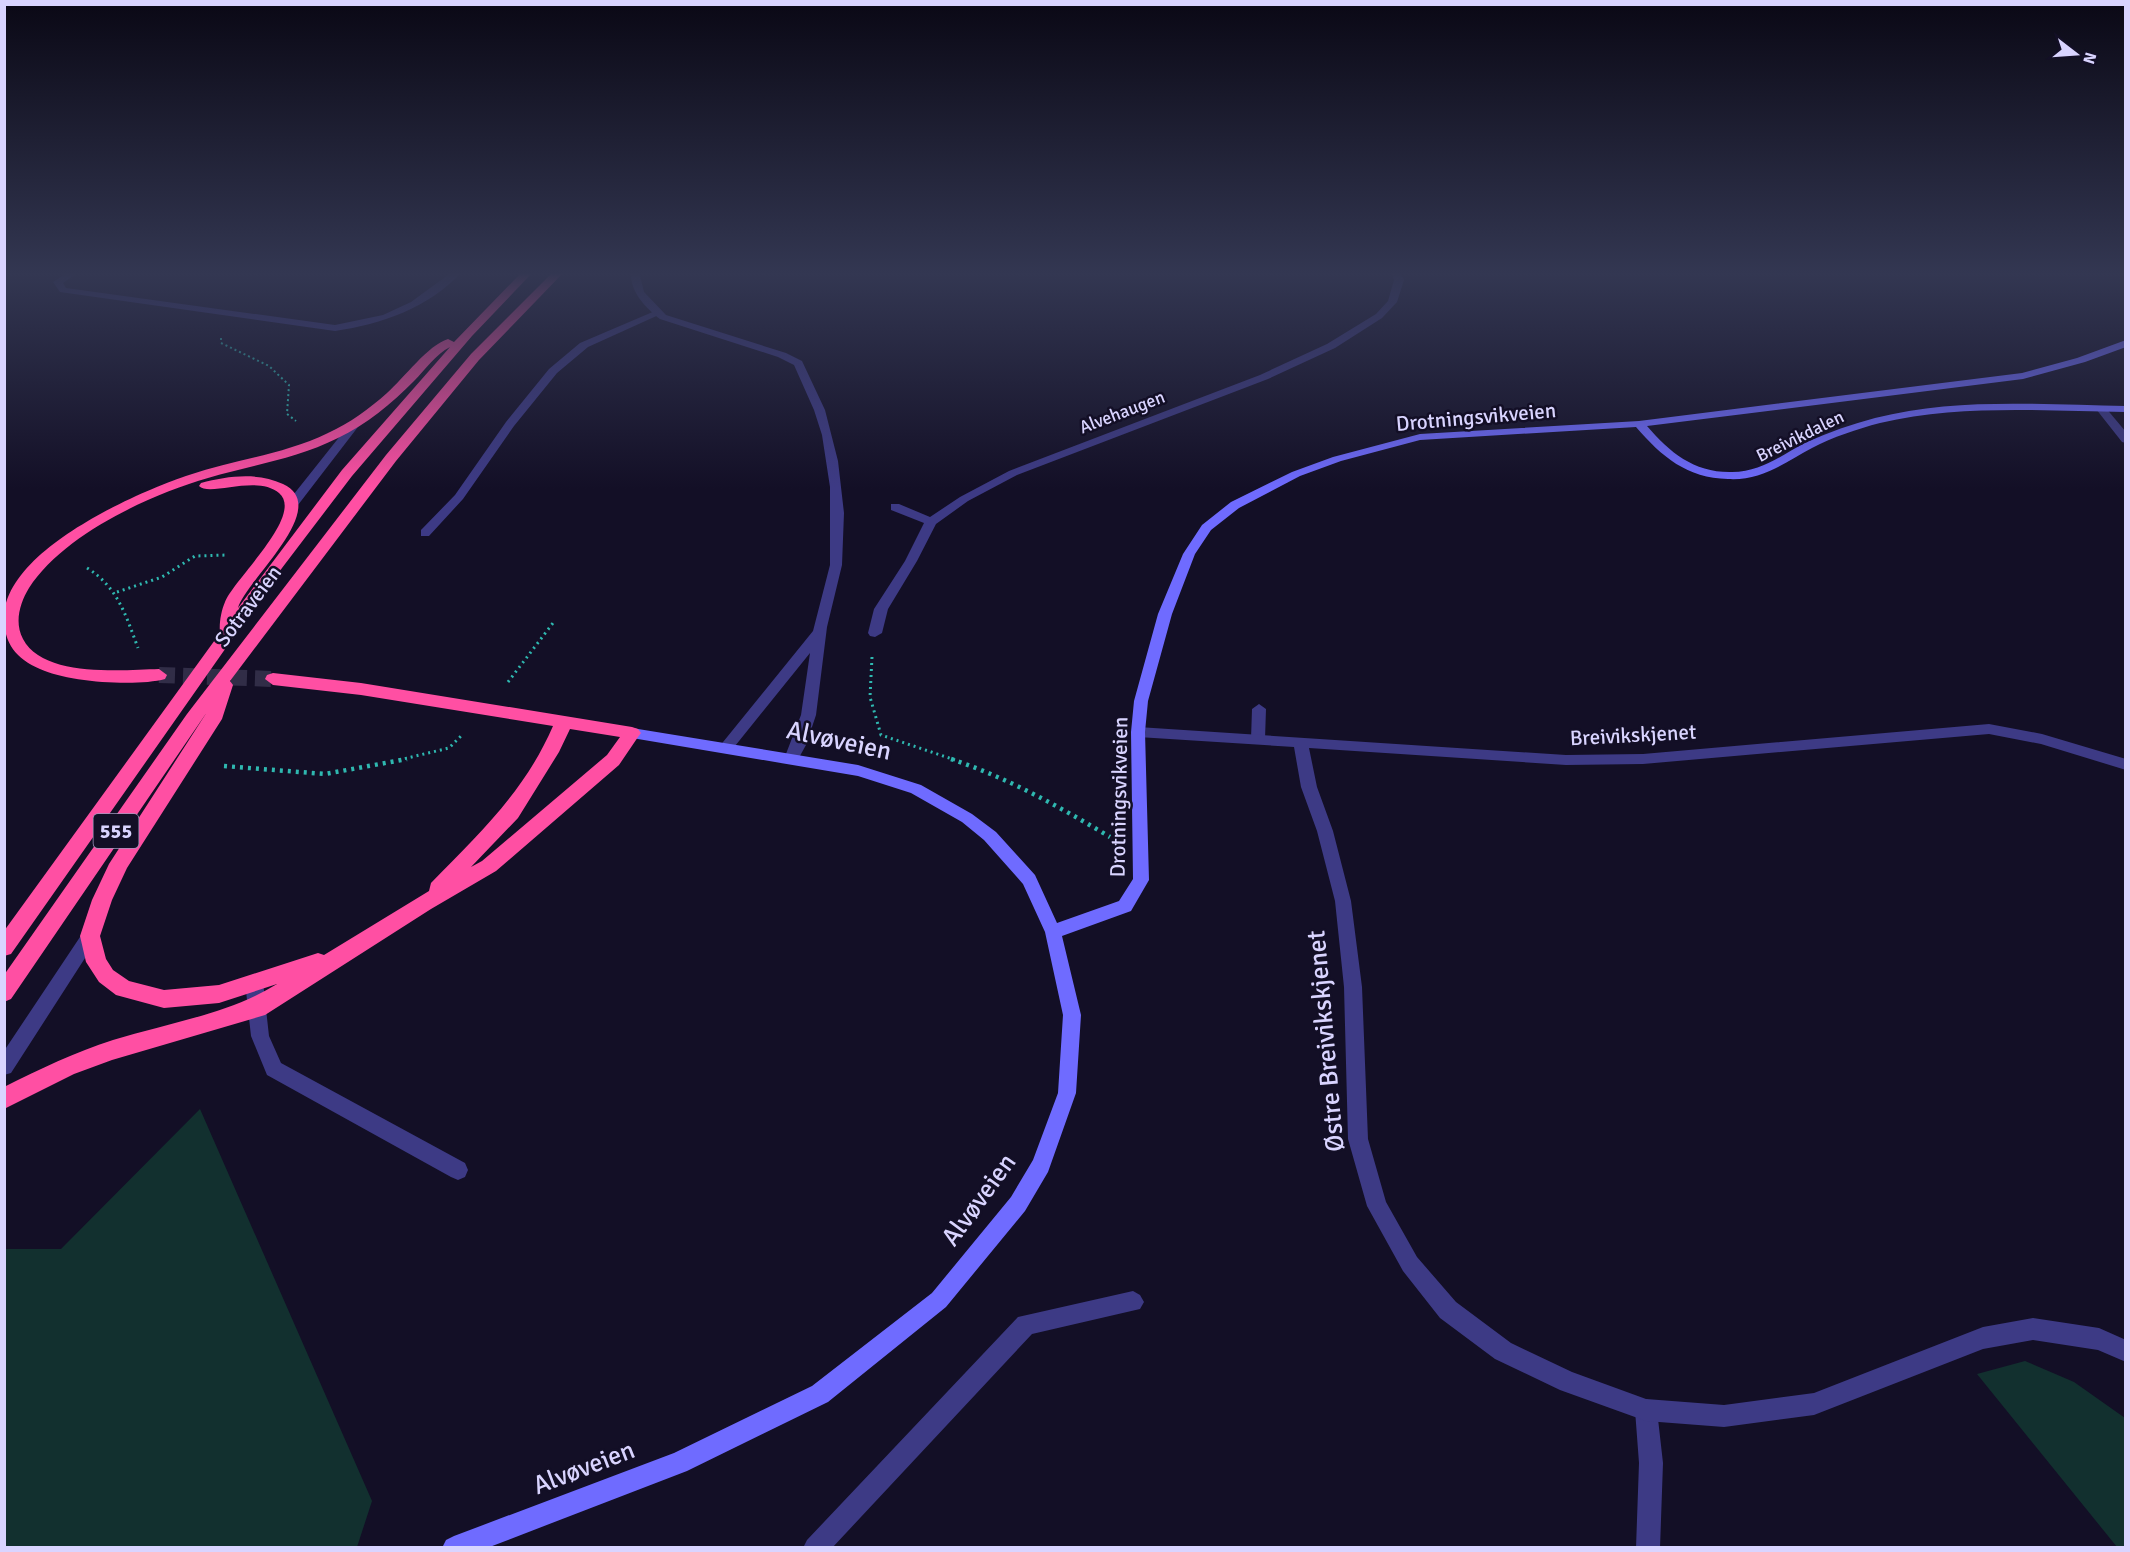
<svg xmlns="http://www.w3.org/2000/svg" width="2130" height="1552" font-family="Signika,sans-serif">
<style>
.green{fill:#12302f}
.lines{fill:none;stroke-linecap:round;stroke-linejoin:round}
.highway-tunnel{stroke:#312d47;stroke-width:16;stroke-dasharray:16 8;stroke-linecap:butt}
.path-far2{stroke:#2fb8b0;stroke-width:2;stroke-dasharray:2 3;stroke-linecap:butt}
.path-far1{stroke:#2fb8b0;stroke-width:3;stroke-dasharray:2 4;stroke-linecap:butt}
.path{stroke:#2fb8b0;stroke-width:4.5;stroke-dasharray:3 5;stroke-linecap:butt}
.lane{fill:#3d3a85;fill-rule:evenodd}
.street{fill:#3d3a85;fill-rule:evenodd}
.secondary{fill:#6f6bff;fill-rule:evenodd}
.highway{fill:#ff4fa3;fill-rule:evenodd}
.labels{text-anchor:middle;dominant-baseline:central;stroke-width:5;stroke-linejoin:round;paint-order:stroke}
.far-street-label{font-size:18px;fill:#d9d4ff;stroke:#130f26}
.shield{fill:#130f26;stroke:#9e99be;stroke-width:1.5}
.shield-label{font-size:20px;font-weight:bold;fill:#d9d4ff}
.street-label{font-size:21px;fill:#d9d4ff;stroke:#130f26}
.near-street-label{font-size:26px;fill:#d9d4ff;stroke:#130f26}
</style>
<rect width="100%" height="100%" fill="#130f26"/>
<path class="green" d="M200,1109L372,1501L357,1547H5V1249H61Z
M2025,1361L2074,1382L2125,1418V1547H2117L1977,1374Z"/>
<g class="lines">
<path class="highway-tunnel" d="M159,675L273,679"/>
<path class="path-far2" d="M221,338V343L269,366L289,385L287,414L296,421"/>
<path class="path-far1" d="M87,568C118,587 126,616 138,648
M117,592L162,577L195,556L228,555
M872,657L870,697L881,735L955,760
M508,682L553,623
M399,760L449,748L463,734"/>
<path class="path" d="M951,759C1008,778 1058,806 1110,837
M224,766L325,774L407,759"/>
<path class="lane" d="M68,272H79L63,283L66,288L335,325L383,315L411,302L452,272H462C428,308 382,324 335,331L60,292L53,282Z
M655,311L663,313L588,347L557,373L514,426L463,499L429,536H421V530L455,495L506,422L549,369L580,343Z
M2101,406L2105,407L2126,432V443L2122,442L2096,409Z
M356,420L361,423L298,505H290V499L352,421Z
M1259,704L1266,709L1265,739L1258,744L1251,739L1252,709Z
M90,929L96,931L98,936L96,941L11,1073L4,1075V1051L84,931Z
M254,974L260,977L263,982L269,1036L281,1063L465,1163L468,1170L465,1177L458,1180L451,1177L267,1075L251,1036L245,982L248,977Z
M1646,1399L1654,1402L1657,1410L1663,1463L1660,1548H1636L1639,1463L1635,1410L1638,1402Z"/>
<path class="street" d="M631,272H639L644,292L666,315L786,353L802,361L825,410L838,461L844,513L842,565L827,627L816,715L806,745L796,763L791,764L784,759L801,715L810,653L731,751H721L719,747L813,631L830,565V487L822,435L814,410L794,365L778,357L660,319C645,307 630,292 631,272Z
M1391,272H1400L1404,280L1397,302L1382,318L1335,348L1268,379L1017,475L968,501L936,524L917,561L888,609L882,633L875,637L870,636L868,633L874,609L905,561L924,523L891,510V504H899L930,517L960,497L1009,471L1260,375L1327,344L1376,314L1388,301L1394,280Z
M1989,724L2042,734L2126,759V770L2041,744L1989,734L1643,764L1566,765L1309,748L1317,787L1333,831L1351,901L1362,987L1368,1139L1386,1202L1417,1257L1456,1302L1511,1343L1572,1372L1646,1399L1724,1405L1814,1393L1983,1327L2033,1318L2099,1328L2126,1340V1362L2098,1350L2033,1340L1983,1349L1814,1415L1724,1427L1646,1421L1560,1390L1495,1359L1440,1318L1403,1271L1367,1206L1348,1139L1344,987L1335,901L1317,831L1301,787L1294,747L1138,737L1131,732L1138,727L1566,755L1643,754Z
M1133,1291L1140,1295L1144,1302L1140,1309L1032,1334L832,1548H803L807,1540L1018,1317Z"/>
<path class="secondary" d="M2126,340V347L2085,362L2023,379L1647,426C1670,453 1695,473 1732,472C1762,472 1781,455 1807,442C1829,432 1852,424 1875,418C1957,397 2043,405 2126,406V412C2044,411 1960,404 1880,423C1857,429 1833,437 1812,448C1784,463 1761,481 1728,479C1687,478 1662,457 1636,427L1420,440L1341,461L1300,476L1239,508L1211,530L1195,554L1172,614L1148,701L1145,732L1149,880L1131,911L1062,936L1081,1015L1076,1093L1048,1172L1025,1211L946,1307L828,1402L687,1471L487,1548H442L446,1540L454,1536L674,1453L812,1386L932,1293L1011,1197L1033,1160L1058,1093L1063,1015L1045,932L1023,884L984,840L962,822L911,793L858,776L632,738L625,733L627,729L632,728L858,765L921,785L972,814L996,832L1035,875L1057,923L1119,901L1133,879L1131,732L1134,701L1158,614L1183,554L1202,525L1231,502L1292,472L1333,457L1420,434L1639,421L2022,373L2077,358Z"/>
<path class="highway" d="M522,272H533L472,336L352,476L282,568L11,954L4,956V931L220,633C219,624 221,611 225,602C234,579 305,515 279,493C257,474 210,497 199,486L201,483C228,476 257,472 283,484C333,507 246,580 238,608L342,470L450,347C436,354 425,370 414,381C391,404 367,424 338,438C296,459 252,465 208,478C149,495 63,535 29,588C20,603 14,622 23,639C43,678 123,670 159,669L167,675L165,679C136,687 67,682 40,669C16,659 4,643 4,618C4,551 135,493 189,475C235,459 283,455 328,433C350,423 369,409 387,393C404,378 428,345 448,339L454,342Z
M553,272H564L479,360L396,461L230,681L233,685L222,719L127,868L112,900L100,936L106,959L113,970L129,981L164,990L219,985L318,953L324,955L429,891L431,883C479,834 525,791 553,726L361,695L273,685L265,679L267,675L273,673L361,683L632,727L638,729L641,733L638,737L619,765L496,871L431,909L265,1015L112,1060L74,1074L4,1109V1087C40,1069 75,1052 113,1040C168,1023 229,1014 277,984L219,1003L164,1008L116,995L99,982L86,962L80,936L92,900L109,864L207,712L11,999L4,1002V975L187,714L386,455L471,354ZM570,729L620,737L607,755L482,861L471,867L518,818L559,752Z"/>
</g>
<linearGradient id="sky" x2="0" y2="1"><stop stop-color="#0a0815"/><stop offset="0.56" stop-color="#333752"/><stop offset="1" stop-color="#333752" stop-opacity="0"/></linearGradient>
<rect width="2130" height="489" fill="url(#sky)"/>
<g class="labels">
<g class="far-street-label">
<text transform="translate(1122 412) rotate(-21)">Alvehaugen</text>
<text transform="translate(1800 436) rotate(-26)">Breivikdalen</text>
</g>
<rect class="shield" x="93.5" y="814" width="45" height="34" rx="4.5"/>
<g class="shield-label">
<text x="116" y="831">555</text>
</g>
<g class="street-label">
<text transform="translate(1476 417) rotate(-5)">Drotningsvikveien</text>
<text transform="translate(248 606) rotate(-53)">Sotraveien</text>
<text transform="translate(1633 735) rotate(-3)">Breivikskjenet</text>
<text transform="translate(1119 797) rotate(-89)">Drotningsvikveien</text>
</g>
<g class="near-street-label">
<text transform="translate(839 741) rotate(12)">Alvøveien</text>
<text transform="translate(1326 1041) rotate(-95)">Østre Breivikskjenet</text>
<text transform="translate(979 1200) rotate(-54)">Alvøveien</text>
<text transform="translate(584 1468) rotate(-21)">Alvøveien</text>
</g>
</g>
<rect width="2130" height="1552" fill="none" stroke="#d9d4ff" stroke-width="12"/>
<g transform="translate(2076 54) rotate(107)" stroke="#130f26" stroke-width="4.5" paint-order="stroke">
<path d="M0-4.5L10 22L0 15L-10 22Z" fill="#d9d4ff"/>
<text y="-9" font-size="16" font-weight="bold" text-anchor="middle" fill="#d9d4ff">N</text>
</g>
</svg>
